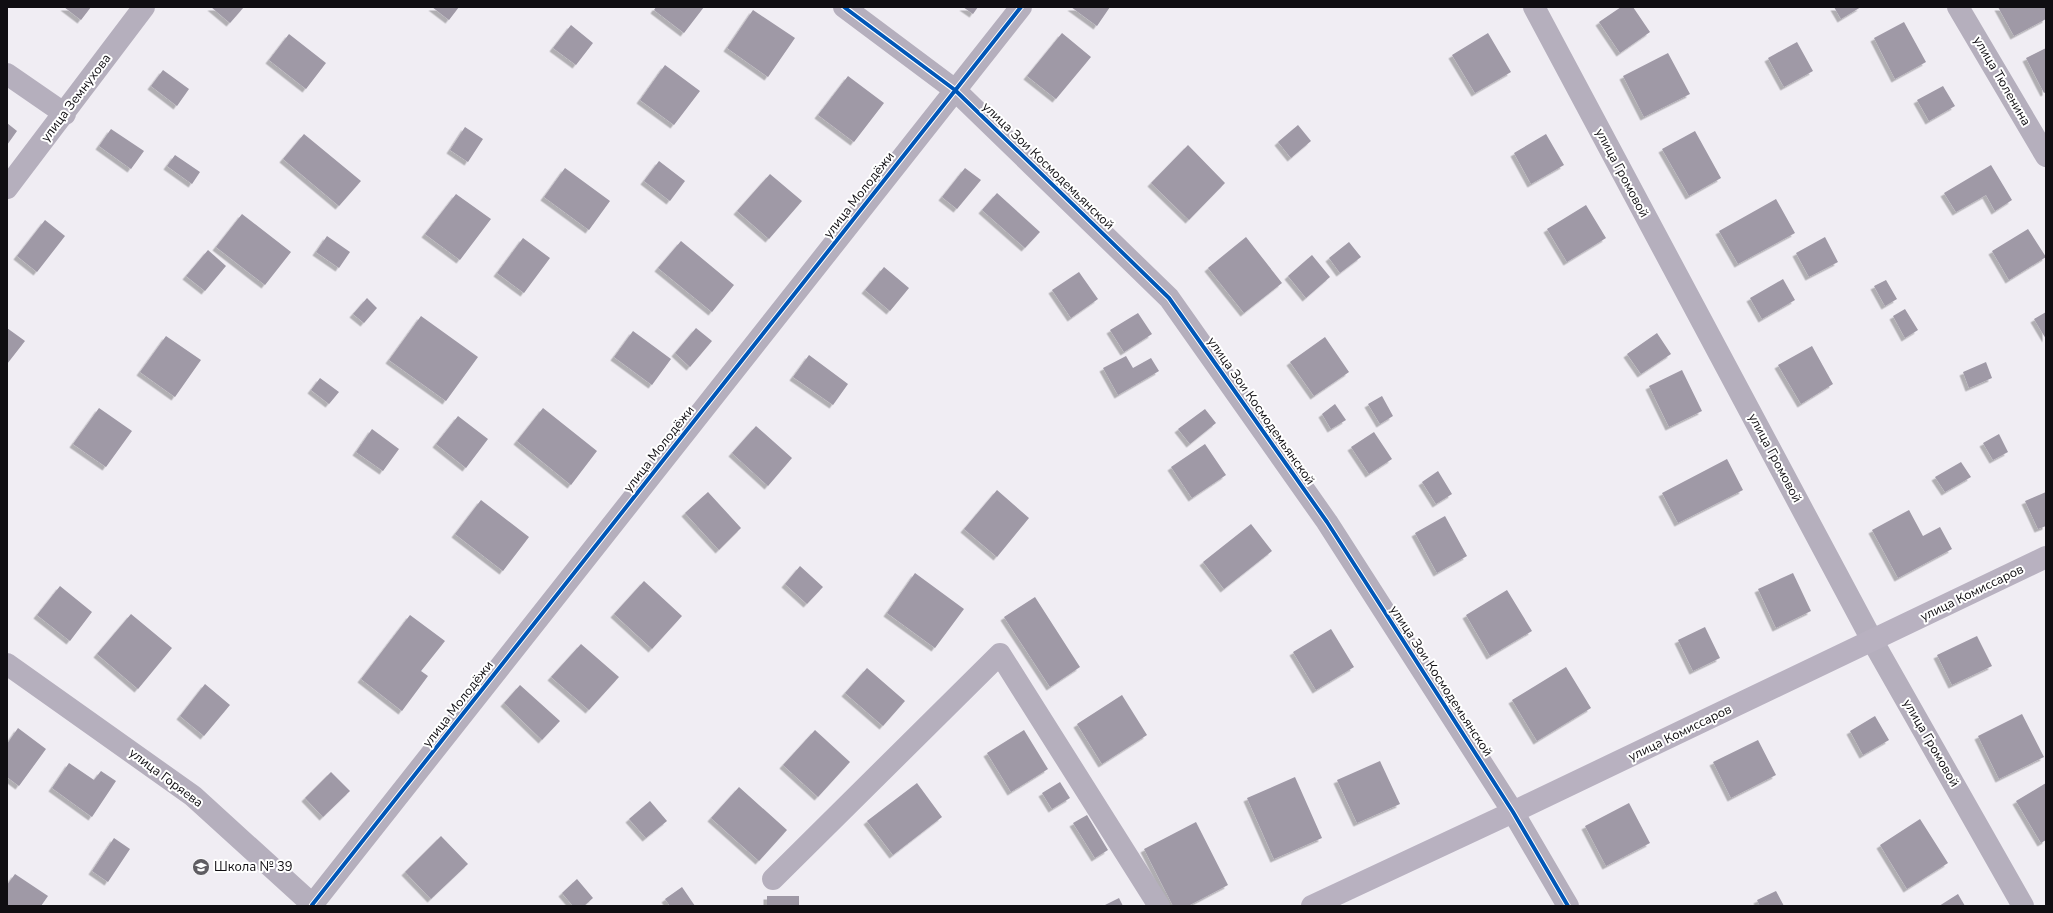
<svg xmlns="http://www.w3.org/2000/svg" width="2053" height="913" font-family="'Nunito Sans',sans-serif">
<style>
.building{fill:#9f99a6;filter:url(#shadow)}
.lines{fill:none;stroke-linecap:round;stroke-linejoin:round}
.minor{stroke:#b5afbd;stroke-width:22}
.major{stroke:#b8b1c0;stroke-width:22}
.cycleway-casing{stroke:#fff;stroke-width:6}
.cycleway{stroke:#0057b8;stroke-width:4}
.labels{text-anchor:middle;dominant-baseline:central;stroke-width:4;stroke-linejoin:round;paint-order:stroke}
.street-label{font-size:13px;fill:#100e12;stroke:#fff}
.poi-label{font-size:13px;fill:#100e12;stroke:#fff;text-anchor:start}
</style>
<defs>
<filter id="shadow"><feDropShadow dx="-3.5" dy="3.5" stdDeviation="0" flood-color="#0004"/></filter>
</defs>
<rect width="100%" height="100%" fill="#f0edf3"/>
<path class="building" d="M64,7H91L81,20Z
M211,7H244L230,23Z
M432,7H459L449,20Z
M656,7H704L684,33L654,10Z
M963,7H978L973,14Z
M1071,7H1110L1097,26Z
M1621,7H1633L1650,32L1620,53L1599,22Z
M1834,7H1861L1841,19Z
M1998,7H2045L2046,19L2014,36Z
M753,10L795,38L768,77L727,48Z
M1904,22L1926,62L1895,79L1874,38Z
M571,25L593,43L576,65L553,48Z
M1062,33L1091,57L1056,99L1027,76Z
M1488,33L1511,72L1475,93L1452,55Z
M289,34L326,63L306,89L269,60Z
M1797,42L1813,71L1784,87L1768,58Z
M2046,48V92L2044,93L2026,58Z
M1668,53L1690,94L1644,117L1623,76Z
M665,65L700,91L674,125L640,100Z
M163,70L189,89L177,106L151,86Z
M848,76L884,103L854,142L818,115Z
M1943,86L1955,106L1929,121L1917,100Z
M7,123L17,131L7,145Z
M1298,125L1311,141L1291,158L1278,142Z
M465,127L483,139L468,162L450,150Z
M111,129L144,151L131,169L99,146Z
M1695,131L1721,178L1689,196L1662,149Z
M304,134L361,181L339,206L283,159Z
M1546,134L1564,165L1531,184L1514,153Z
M1188,145L1225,183L1189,220L1151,183Z
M175,155L200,172L192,184L167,166Z
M659,161L685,181L670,201L644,181Z
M1991,165L2012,200L1995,211L1986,195L1956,212L1944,193Z
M565,168L610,201L589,230L544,197Z
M965,168L981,180L957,209L942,197Z
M770,174L802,201L769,239L737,211Z
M997,193L1040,232L1025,248L982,210Z
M456,194L491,219L460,260L425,234Z
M1776,199L1795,233L1738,264L1719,231Z
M1586,205L1606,238L1567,262L1547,229Z
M242,214L291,252L265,285L216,247Z
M45,220L65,236L37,272L17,256Z
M2028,229L2046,257L2009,280L1992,251Z
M327,236L350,252L339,268L316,252Z
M1246,237L1282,283L1244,313L1208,268Z
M1825,237L1838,262L1809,277L1796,253Z
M523,238L550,258L524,293L497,273Z
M681,241L734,285L712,312L658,268Z
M1349,242L1361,257L1340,273L1329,258Z
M208,250L226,266L205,291L186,276Z
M1312,255L1330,277L1306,298L1288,276Z
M884,267L909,288L890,311L865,290Z
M1079,272L1098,299L1071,318L1052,290Z
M1783,279L1795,300L1762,319L1750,298Z
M1886,280L1897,299L1885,306L1874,286Z
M367,298L377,308L364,323L353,314Z
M1905,309L1918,330L1905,338L1893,316Z
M2046,312V339L2034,319Z
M1138,313L1152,334L1124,352L1110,330Z
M421,316L478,357L446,401L389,360Z
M7,328L25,341L7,364Z
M696,328L712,341L690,367L675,353Z
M633,331L671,359L652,385L614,357Z
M1657,333L1671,354L1641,374L1627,354Z
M166,336L201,360L175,397L140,372Z
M1325,337L1349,372L1314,396L1290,362Z
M1812,346L1833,384L1801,404L1778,365Z
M809,355L848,384L833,405L793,377Z
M1126,356L1133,368L1151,358L1159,371L1118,395L1103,368Z
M1986,362L1992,378L1969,388L1963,372Z
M1682,370L1702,411L1669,427L1649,386Z
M320,378L339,392L329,404L311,390Z
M1382,396L1393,416L1380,424L1368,404Z
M1335,404L1346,420L1331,429L1322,414Z
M99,408L132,431L106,467L73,444Z
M543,408L597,451L571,485L517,441Z
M1205,409L1216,423L1190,444L1178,429Z
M458,416L488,439L466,468L436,444Z
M756,426L792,458L768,486L732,453Z
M372,429L399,449L383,471L356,452Z
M1374,432L1392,459L1369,474L1351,447Z
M1999,434L2008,452L1993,460L1983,443Z
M1205,444L1226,475L1192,498L1171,467Z
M1727,459L1743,490L1678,523L1662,493Z
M1961,462L1971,477L1945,492L1935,477Z
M1438,471L1452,494L1436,504L1422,482Z
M997,490L1029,518L997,557L964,529Z
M708,492L741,528L719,550L685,513Z
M2046,492V526L2038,529L2025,501Z
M481,500L529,537L503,571L455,534Z
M1909,510L1923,536L1940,527L1952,549L1898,578L1872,530Z
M1445,516L1467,556L1437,573L1415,533Z
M1251,524L1272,551L1224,589L1203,562Z
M800,566L823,587L807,604L785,584Z
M915,573L964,609L935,648L887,613Z
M1793,573L1811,611L1776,628L1758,589Z
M644,581L682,616L652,649L614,614Z
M60,586L92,612L70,641L37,615Z
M1507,590L1532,631L1490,656L1466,615Z
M1035,597L1080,667L1050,687L1004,617Z
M131,614L172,648L138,689L97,654Z
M410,615L445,641L421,671L428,676L402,711L361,679Z
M1705,627L1720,658L1693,671L1678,640Z
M1331,629L1354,667L1316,690L1293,652Z
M1977,636L1992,666L1952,685L1937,655Z
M581,644L619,677L589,710L551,677Z
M1566,667L1591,708L1537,741L1512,700Z
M867,668L905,701L883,726L845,693Z
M205,684L230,705L204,736L180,716Z
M520,685L560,721L542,740L504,703Z
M1122,695L1147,735L1102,764L1077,724Z
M2022,714L2044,757L1999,779L1978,736Z
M1875,716L1889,740L1863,755L1850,731Z
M18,728L46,749L19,786L7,777V744Z
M815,730L850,762L818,797L783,765Z
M1024,730L1048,769L1011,792L987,753Z
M1758,740L1776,775L1731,798L1713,762Z
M1380,761L1400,804L1357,823L1337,780Z
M69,763L94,780L101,771L116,781L92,817L52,788Z
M331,772L350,791L323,817L305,798Z
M1295,777L1322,838L1274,859L1247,798Z
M1060,782L1070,798L1052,809L1042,793Z
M917,783L942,817L893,855L867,821Z
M2046,783V840L2041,843L2016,801Z
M739,787L787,830L759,861L711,818Z
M650,801L667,821L646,838L629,819Z
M1629,803L1650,843L1606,866L1585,826Z
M1087,815L1108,850L1095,858L1073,823Z
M1920,819L1948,863L1907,889L1880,845Z
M1196,822L1228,885L1188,906H1173L1144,849Z
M441,836L468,864L431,899L405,872Z
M114,838L130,849L108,882L92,871Z
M15,874L48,896L41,906H7V885Z
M577,879L593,898L584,906H573L562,893Z
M682,887L695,906H670L665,899Z
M1776,891L1784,906H1760L1757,900Z
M1958,894L1965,906H1939Z
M767,896H799V906H767Z
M1119,898L1123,906H1103Z"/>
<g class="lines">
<path class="minor" d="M844,7L955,90L1169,298L1327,522L1513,812L1568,906
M1534,7L1872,640L2023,906
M1958,7L2046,156
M7,74L65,114
M7,188L144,7
M7,664L193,796L314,906
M773,879L1000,654L1159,906
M312,905L1021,7"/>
<path class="major" d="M1312,906L1513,812L2046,557"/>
<g class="cycleway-casing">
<path id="cycleway" d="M844,7L955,90L1169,298L1327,522L1513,812L1568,906
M312,905L1021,7"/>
</g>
<use href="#cycleway" class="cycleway"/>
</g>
<defs>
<g id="school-disc" transform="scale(0.9)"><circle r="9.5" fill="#5e5c61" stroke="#fff"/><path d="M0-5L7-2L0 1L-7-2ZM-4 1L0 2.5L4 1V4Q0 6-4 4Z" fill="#fff"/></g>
</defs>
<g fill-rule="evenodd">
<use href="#school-disc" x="201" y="867"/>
</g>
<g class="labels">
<g class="street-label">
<text transform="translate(2002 81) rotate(60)">улица Тюленина</text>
<text transform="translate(76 98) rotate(-53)">улица Земнухова</text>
<text transform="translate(1048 166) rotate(44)">улица Зои Космодемьянской</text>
<text transform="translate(1622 173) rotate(62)">улица Громовой</text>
<text transform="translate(859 195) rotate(-52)">улица Молодёжи</text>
<text transform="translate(1261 411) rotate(55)">улица Зои Космодемьянской</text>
<text transform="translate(659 449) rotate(-52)">улица Молодёжи</text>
<text transform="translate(1775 458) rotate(62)">улица Громовой</text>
<text transform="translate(1972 593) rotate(-26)">улица Комиссаров</text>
<text transform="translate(1441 681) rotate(57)">улица Зои Космодемьянской</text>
<text transform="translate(458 704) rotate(-52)">улица Молодёжи</text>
<text transform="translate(1680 733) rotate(-26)">улица Комиссаров</text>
<text transform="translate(1931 743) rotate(60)">улица Громовой</text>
<text transform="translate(166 778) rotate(37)">улица Горяева</text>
</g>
<g class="poi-label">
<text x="214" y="867">Школа № 39</text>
</g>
</g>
<rect width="2053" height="913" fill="none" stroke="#100e12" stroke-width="16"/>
</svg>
